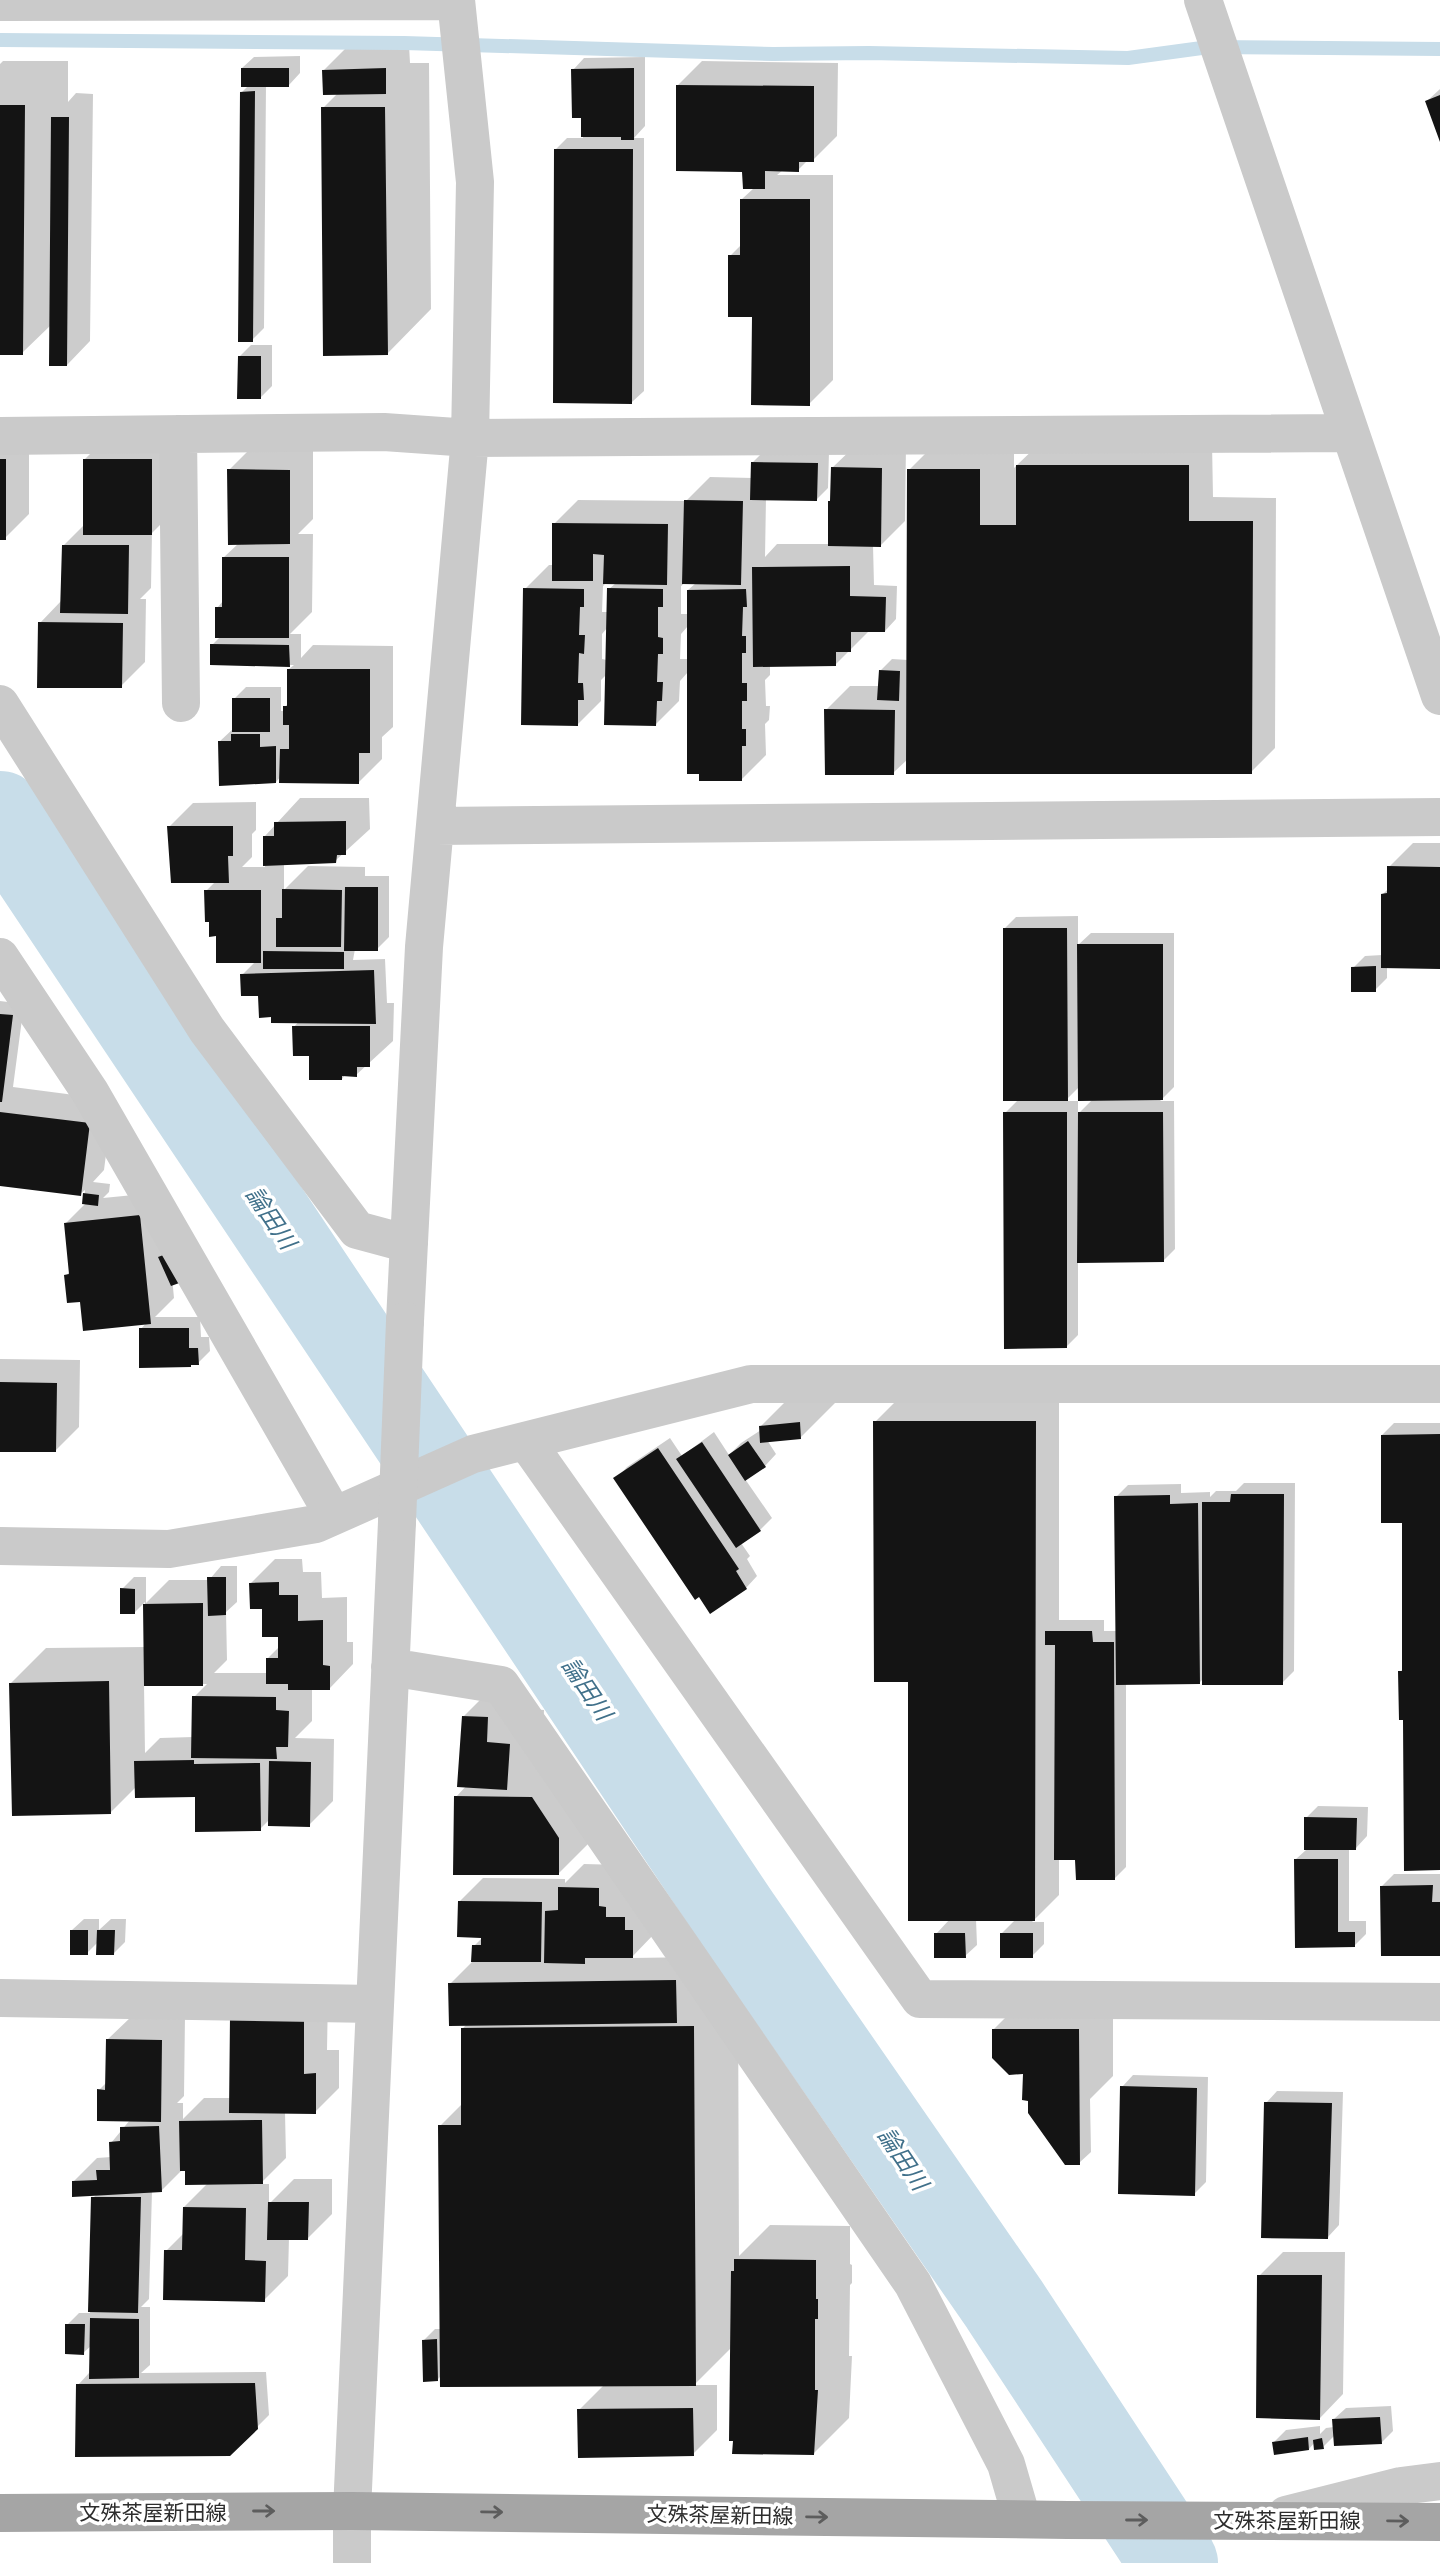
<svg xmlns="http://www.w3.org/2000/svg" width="1440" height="2563" font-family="Poppins,'Noto Sans JP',sans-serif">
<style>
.shadow{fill:#0003;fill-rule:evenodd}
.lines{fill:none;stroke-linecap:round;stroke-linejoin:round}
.stream{stroke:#c8dde9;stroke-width:14}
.river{stroke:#c8dde9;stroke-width:88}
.building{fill:#141414}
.minor{stroke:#cacaca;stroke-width:38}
.major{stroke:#a5a5a5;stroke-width:38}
.minor-bridge{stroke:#cacaca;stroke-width:38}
.oneway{stroke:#5d5d5d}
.labels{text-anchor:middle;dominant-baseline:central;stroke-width:7;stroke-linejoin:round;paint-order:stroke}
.street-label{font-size:21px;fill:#2d2d2d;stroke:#fff}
.water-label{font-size:23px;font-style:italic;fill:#40708a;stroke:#fff}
</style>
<rect width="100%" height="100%" fill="#fff"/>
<path class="shadow" d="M409,45L410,63H429L431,309L387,354L323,108L338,93L324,70L348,46Z
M300,56V73L289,85H266L264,328L252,340L242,92L249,85L242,68L254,57Z
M645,57V126L634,138H644V391L632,402L555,150L567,138H583L582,116L573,70L584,58Z
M3,61H68V102L76,93L93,94L90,341L67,365L51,325L22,353H0V64Z
M702,61L838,63L837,136L813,160H808L798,170H783L777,175H833V380L809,404L754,316L730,256L742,244V199L754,188L744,170L678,85Z
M1440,89V138L1427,101Z
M251,345H272V386L260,398L239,357Z
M0,435H29V514L5,538H0Z
M109,435L175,436V510L152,533L151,588L140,599H146L145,662L121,686L40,623L62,600L63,546L85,524V459Z
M944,435H1014V468L1041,442H1212L1213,497L1276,498L1275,748L1251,772L908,759L893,773L826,710L850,686H879L880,671L892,659L908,660L909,470Z
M857,444L906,445L905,521L881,545H873L874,585L897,586L896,619L885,631L870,630L835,665H770V675L765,680L766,706H770L769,720L765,724L766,755L742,779L700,772L688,672L680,681L679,701L655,725L607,674L601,680V701L577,725L525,589L549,565H554V524L578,500L686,501L710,477L753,478V462L765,450L829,452L828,488L816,500L766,498L765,557L777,544H830L833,467ZM606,583H616L609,589V612H602L603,586ZM685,583H696L688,590V614H681V586ZM688,626V659H680L681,634ZM608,627L607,660L602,659V634Z
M253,446H313V519L298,534H313L312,612L290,634H301V658L313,645L393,646V727L382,737V759L358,783L281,776L276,782L219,742L234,728V699L246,687H281V711H285V707L289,702V669L294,665L212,664V645L221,636L217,608L223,601V558L239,543L229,470Z
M300,798H369L370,829L335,861L284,863V890L308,866L365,867V876H389V937L377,949H355L353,960L385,959L387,1003H394L393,1041L356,1075H345L342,1079L310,1054L294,1027L300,1020L273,1015L242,975L256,961L218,935L206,891L216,881L169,827L193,803L256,802V830L252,834V857L242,867H265V836Z
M1413,843H1440V966L1387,967V978L1375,990L1353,968L1365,956L1382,955L1383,894L1389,888V867Z
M1078,916V945L1091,933H1174V1087L1160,1101H1174L1175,1249L1163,1261H1078V1335L1067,1346L1005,1113L1019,1099L1004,929L1016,917ZM1079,1087L1093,1099L1078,1114V1101H1065Z
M0,1001L24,1004L13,1087L113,1100L104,1170L93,1182L110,1184L109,1192L103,1198L164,1192L174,1298L155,1317H200L201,1337H209L210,1351L198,1363L141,1329L147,1322L66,1276L71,1270L66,1223L86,1203L84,1202L85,1190L80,1194L0,1184Z
M0,1359L80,1360L79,1427L55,1451L0,1450Z
M795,1392L835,1403L800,1438L767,1440L776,1454L765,1466L745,1479L772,1518L760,1530L741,1543L750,1556L747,1559L757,1576L746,1588L616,1479L627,1467L670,1438L682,1456L714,1432L729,1455L741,1443L761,1430L760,1427Z
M899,1398H1059V1620H1104V1631H1117L1116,1497L1128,1485L1181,1484V1493L1210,1492V1497L1216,1491H1236L1244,1483H1295L1294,1671L1282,1683L1204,1678L1199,1683H1126V1867L1114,1879L1077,1859L1059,1858V1895L1032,1922H1044V1944L1032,1956L1002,1933L1016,1919H976L977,1945L965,1956L936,1934L950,1919L909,1680L875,1422Z
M1394,1423H1440V1869L1405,1718L1400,1672L1404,1668V1521L1382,1435Z
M275,1559H302L303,1572H321L322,1598L347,1597V1642H353V1664L330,1688H312V1721L295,1738L334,1739L333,1801L309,1825L270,1819L260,1829L197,1795L137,1786L110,1813L11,1683L46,1648L145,1647V1602L134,1613L122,1589L134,1577H146V1603L169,1580H209L221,1566H237V1602L226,1612L227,1660L214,1673H268V1658L280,1646V1635L251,1583ZM144,1684H207L194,1697L193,1737L160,1738L145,1753Z
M498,1682L521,1708L544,1710L542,1753L593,1839L558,1874L456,1797L467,1785L463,1717Z
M1318,1806L1368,1807L1367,1836L1356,1848H1349V1921H1366V1934L1354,1946H1297L1296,1859L1306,1850V1818Z
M584,1864L622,1865L656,1932L631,1958L699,1957L700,1983H738L739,2256L770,2225L850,2226V2264L852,2265V2283L850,2285L849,2356H852L849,2418L814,2453L732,2347L694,2385H717V2430L693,2454L579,2410L605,2384L442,2375L438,2379L423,2341L435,2329H441L440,2126L463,2103L462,2029L467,2024L450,1984L473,1961L474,1946L484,1936L459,1902L483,1878L565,1879V1883Z
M1394,1874H1440V1955L1382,1886Z
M84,1919H99V1930L111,1919H126L125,1942L114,1953L98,1942L87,1953L72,1930Z
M1029,1994L1113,1995V2076L1090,2099L1091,2152L1079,2163L1024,2073L994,2029Z
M328,1995L327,2050H339V2088L315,2112H285L286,2158L260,2184H269V2204L294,2179H332V2214L308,2238H289L288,2276L264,2300L166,2251L184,2233V2207L208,2183L187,2169H183L161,2191H152L149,2299L141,2307H150V2365L141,2373L266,2372L269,2415L229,2455L78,2385L89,2373L92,2345L83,2353L67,2325L79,2313H90L93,2198L97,2194L73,2182L97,2158L111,2157V2143L130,2120L99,2090L107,2082L108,2039L132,2016H185L184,2096L177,2103H183V2119L204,2098H231Z
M1133,2075L1208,2077L1206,2182L1194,2194L1122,2087Z
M1277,2091L1343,2092L1339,2225L1328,2237L1266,2103Z
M1283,2252H1345L1343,2394L1320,2418L1259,2276Z
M1391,2406L1393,2431L1381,2443L1335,2435L1323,2447L1315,2442L1309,2449L1274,2442L1286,2430L1320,2426V2434L1326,2428L1334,2427V2419L1346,2408Z"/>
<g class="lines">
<path class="stream" d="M0,40L404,43L773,54L869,53L1128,58L1209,47L1440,49"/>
<path class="river" d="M0,815L736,1917L1004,2304L1174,2563"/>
</g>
<path class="building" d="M241,68H289V87H241Z
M386,68V94L323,95L322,70Z
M634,68V140H621V137H581V118H572L571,69Z
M676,85L814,86V162H799V172L765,171V189H743L742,172L676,171Z
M255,91L253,342H238L240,92Z
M1440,95V142L1425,101Z
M0,105H25L23,355H0Z
M321,107H385L388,355L323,356Z
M51,117H69L67,366H49Z
M554,149H633L632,404L553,403Z
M740,199H810V406L751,405L752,317H728V255H740Z
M238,356H261V399H237Z
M0,459H6V540H0Z
M83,459H152V535H83Z
M751,462L818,463L817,501L750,500Z
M1016,465H1189V521H1253L1252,774H906L907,469H980V525H1016Z
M831,467L882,468L881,547L828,546V501H830Z
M227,469L290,470V544L228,545Z
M684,500L743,501L741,585L682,584Z
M552,523L668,524L667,585L603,584L604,555L593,554V581H552Z
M62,545H129L128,614L60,613Z
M222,557H289V638H215V607H222Z
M850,566V596L886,597L885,632H851V652H836V666L753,667L752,567Z
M523,588L584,589V607H580L579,635H585L584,654L579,653L578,683H583L584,700H578V726L521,725Z
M607,588L663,589V607H658V637L663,638V654H658L657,682H663L662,701H657L656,726L604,725Z
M746,589L747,607H743L742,636H746V653H742V683H747V701H742V729H746V746H742V781H699V774H687V590Z
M38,622L123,623L122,688H37Z
M210,644L289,645L290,667L210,665Z
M287,669H370V753H359V784L279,783L280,749H289V725H283V706H287Z
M879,670L900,671L899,701L877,700Z
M232,698H270V732H232Z
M824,709L895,710L894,775H825Z
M231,734H260V747L276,746V783L219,786L218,741H231Z
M346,821V855H337L336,863L263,866V836H274V822Z
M167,826H233V856H228L229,883H171Z
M1387,866L1440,867V969L1381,968V894L1387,893Z
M345,887H378V951H344Z
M282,889L342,890L341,947H276V918H282Z
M204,890H261V963H216V936L209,937V922H205Z
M1003,928H1067L1068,1101H1003Z
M1077,944H1163V1100L1078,1101Z
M263,951L344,952V969H263Z
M1376,966V992H1351V967Z
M374,970L376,1024L271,1023V1017L259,1018L258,996H241L240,974Z
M0,1014L13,1015L2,1102H0Z
M292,1026H370V1067H357V1077L342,1076V1080H309V1056H293Z
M0,1112L90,1123L81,1196L0,1186Z
M1003,1112H1067V1348L1004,1349Z
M1078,1112H1163L1164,1262L1077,1263Z
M83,1193L99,1195L98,1206L82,1204Z
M140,1215L151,1324L83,1331L80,1302L67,1303L64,1275L69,1274L64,1223Z
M169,1253L182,1282L171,1286L158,1257Z
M139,1328H189V1348H198L199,1365H191V1367L139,1368Z
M0,1382L57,1383L56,1452H0Z
M873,1421H1036L1035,1921H908V1682H874Z
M800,1422L801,1439L760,1443L759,1426Z
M1440,1434V1870L1404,1871L1403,1720H1399L1398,1671H1402V1523H1381V1435Z
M748,1441L766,1467L745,1481L728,1455Z
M702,1442L761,1531L736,1548L676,1459Z
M658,1448L739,1569L736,1571L747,1589L710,1614L699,1597L695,1600L613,1478Z
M1231,1494H1284L1283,1685H1202V1502H1230Z
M1170,1495V1504L1198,1503L1200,1684L1116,1685L1114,1496Z
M207,1577H226V1615L208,1616Z
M279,1582V1595H298V1621L323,1620V1665L330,1666V1690H288V1684H266V1658H278V1637H262V1609H250L249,1583Z
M120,1588L135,1589V1614H120Z
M203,1603V1686H144L143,1604Z
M1045,1631H1092L1093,1642H1114L1115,1880H1076L1075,1860H1054L1055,1645H1045Z
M109,1681L111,1814L12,1816L9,1683Z
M192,1696L276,1697V1710L289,1711L288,1747H276L277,1759L191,1758Z
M462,1716L488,1717L487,1742L510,1744L507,1790L457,1787Z
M194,1760V1764L260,1763L261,1831L195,1832V1797L135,1798L134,1761Z
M269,1761L311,1762L310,1827L268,1826Z
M454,1796L532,1797L559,1838V1875H453Z
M1304,1817L1357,1818L1356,1850H1304Z
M1294,1859H1338V1932H1355V1947L1295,1948Z
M1433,1885L1432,1902H1440V1956H1381L1380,1886Z
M558,1887L599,1888V1906L606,1907V1917H625V1930H633V1958H585V1964L544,1963L545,1911L558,1910Z
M458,1901L542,1902L541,1962H471L472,1945H481V1938L457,1937Z
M70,1930H88V1955H70Z
M97,1930H115L114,1955H96Z
M934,1933H965L966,1958H934Z
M1000,1933H1033V1958H1000Z
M676,1980L677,2023L449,2026L448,1983Z
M230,2017L304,2018V2074L316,2073V2114L229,2113Z
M694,2026L696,2386L440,2387L438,2125H461V2028Z
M992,2029H1079L1080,2165H1065L1028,2113V2101L1022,2100L1023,2074L1009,2075L992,2058Z
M106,2039L162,2040L161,2122L97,2121V2089L105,2090Z
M1120,2086L1197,2088L1195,2196L1118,2194Z
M1264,2102L1332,2103L1328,2239L1261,2238Z
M262,2120L263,2184L185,2185V2171H180L179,2121Z
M159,2126L162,2192L72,2197V2181L97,2180L96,2170H110L109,2142L120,2141V2127Z
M91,2197H141L138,2313L88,2312Z
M268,2202H309L308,2240H267Z
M183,2207L246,2208L245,2260L266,2261L265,2302L163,2300L164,2250H182Z
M734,2259L816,2260V2299H818V2319H815V2390H818L814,2455L732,2454L733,2441H729L731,2271H734Z
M1257,2275H1322L1320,2420L1256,2418Z
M90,2318L139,2319V2378L89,2379Z
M65,2324H85L84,2355L65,2354Z
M437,2339L438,2381L423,2382L422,2340Z
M255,2383L258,2429L230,2456L75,2457L76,2384Z
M693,2408L694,2456L578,2458L577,2409Z
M1380,2417L1382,2444L1334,2446L1332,2419Z
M1308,2437L1309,2450L1274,2455L1272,2442Z
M1322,2438L1324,2449L1314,2450L1313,2440Z"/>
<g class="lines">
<path class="minor" d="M1203,0L1440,696
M0,2L456,1
M178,434L181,703
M0,436L384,432L470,438L1350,433
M0,704L207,1030L357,1230L409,1244
M436,826L1440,817
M0,957L90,1092L334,1516
M405,1321L424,947L470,438L475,182L456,0
M526,1441L920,1999L1440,2002
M0,1546L169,1549L316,1524L473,1454L751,1384H1440
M390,1667L501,1685L913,2284L1006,2464L1022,2519
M0,1998L375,2004
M1286,2515L1401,2486L1440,2481
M352,2563V2511L397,1522"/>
<path class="major" d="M0,2513L352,2511L1068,2520L1440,2522"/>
<path class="minor-bridge" d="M397,1522L405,1321"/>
</g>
<defs><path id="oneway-shaft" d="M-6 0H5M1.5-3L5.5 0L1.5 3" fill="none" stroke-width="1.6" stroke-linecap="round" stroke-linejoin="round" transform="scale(1.75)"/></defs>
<g class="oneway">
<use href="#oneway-shaft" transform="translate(264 2511)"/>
<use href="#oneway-shaft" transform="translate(492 2512) rotate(1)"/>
<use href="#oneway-shaft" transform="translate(817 2517) rotate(1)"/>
<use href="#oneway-shaft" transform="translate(1137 2520)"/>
<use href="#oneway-shaft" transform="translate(1398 2521) rotate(1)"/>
</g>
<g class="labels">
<g class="street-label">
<text x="153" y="2512">文殊茶屋新田線</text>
<text transform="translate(720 2515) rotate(1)">文殊茶屋新田線</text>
<text x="1287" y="2520">文殊茶屋新田線</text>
</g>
<g class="water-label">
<text transform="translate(271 1218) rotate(56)">論田川</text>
<text transform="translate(587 1689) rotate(56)">論田川</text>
<text transform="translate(903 2159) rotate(56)">論田川</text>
</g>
</g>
</svg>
